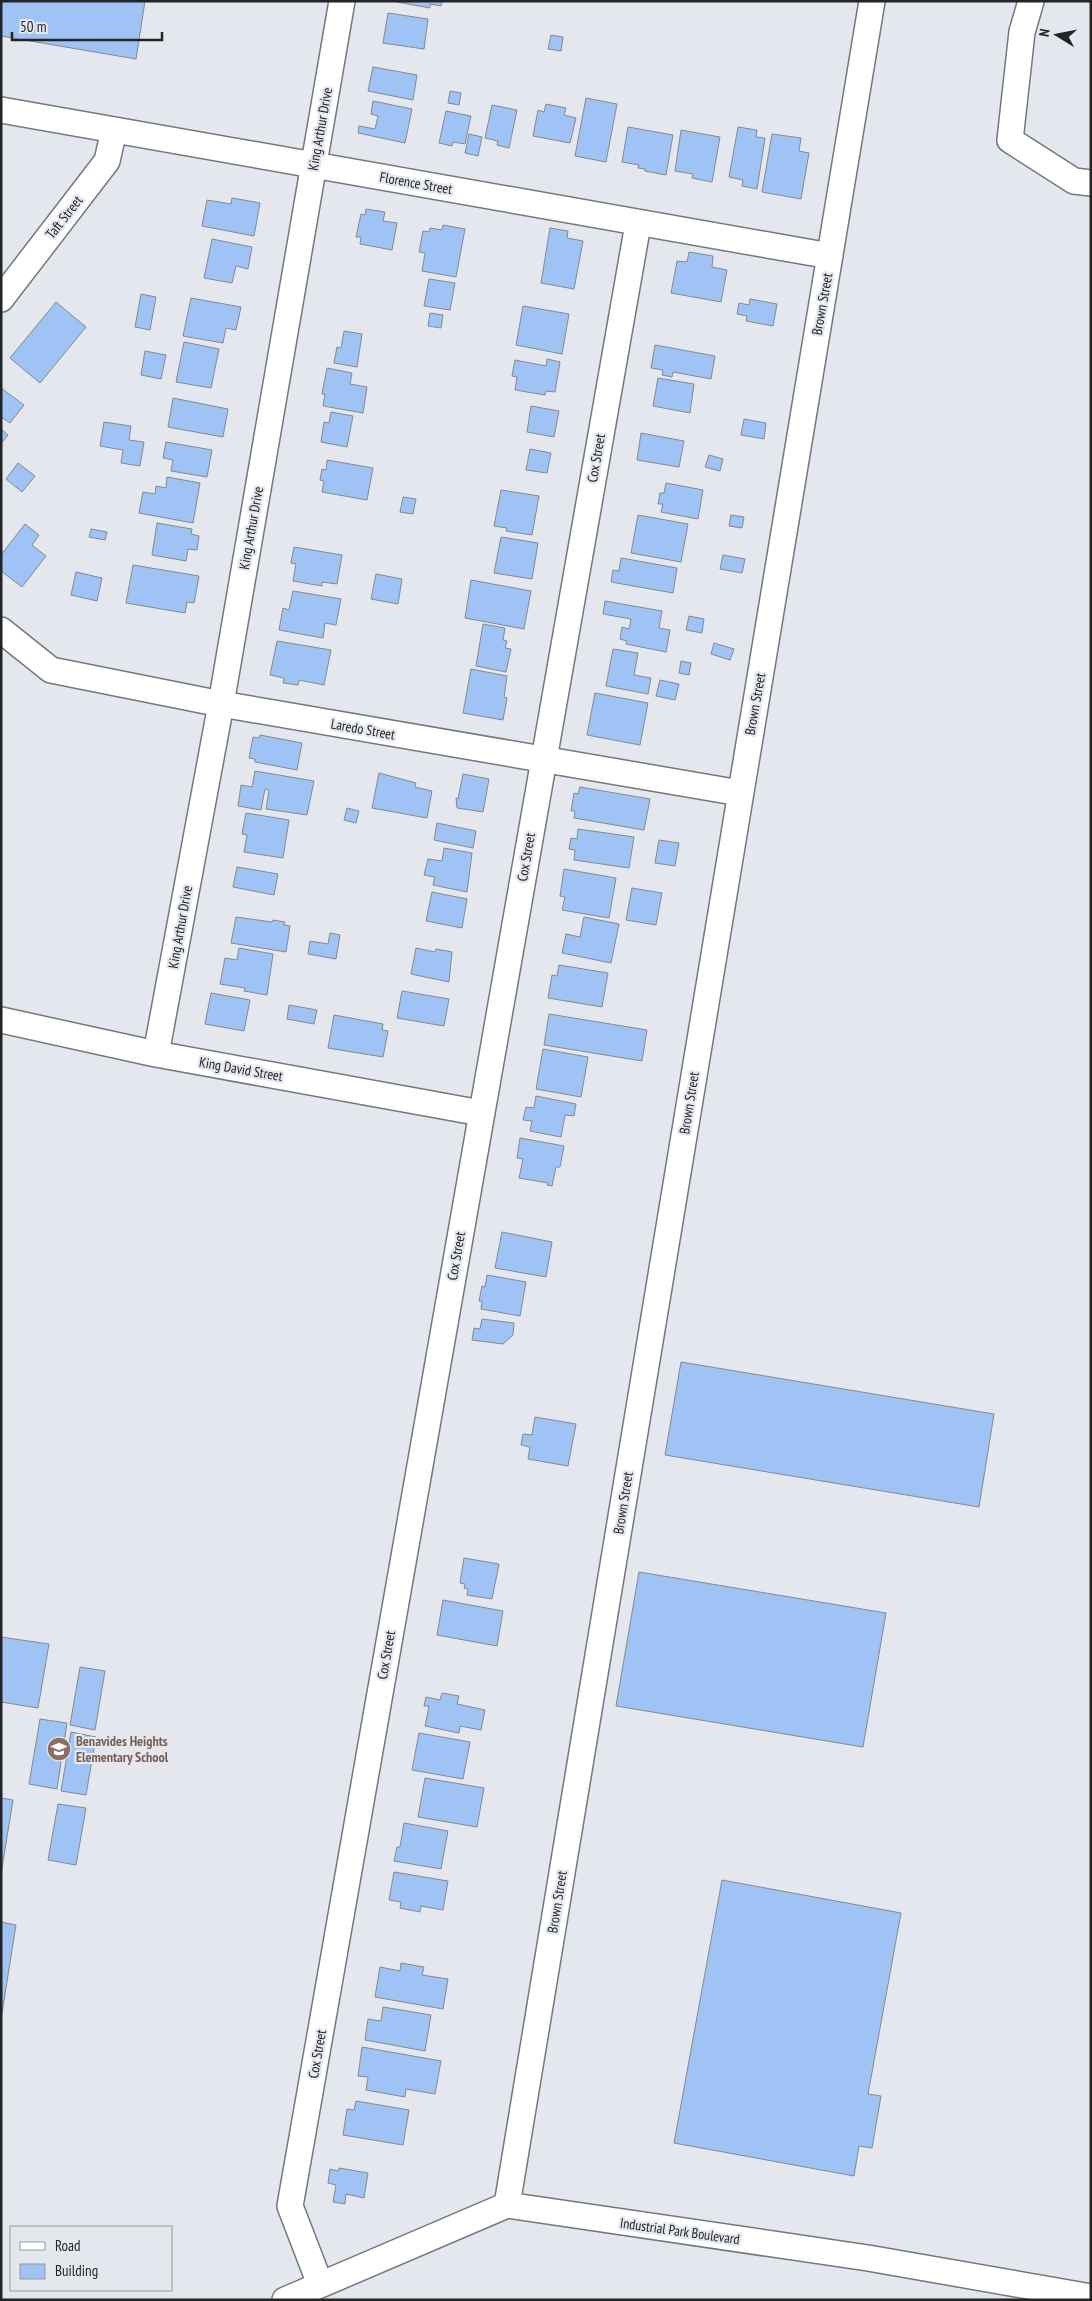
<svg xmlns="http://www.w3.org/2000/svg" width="1092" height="2301" font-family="'PT Sans Narrow',sans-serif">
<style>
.building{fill:#9fc3f4;stroke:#85898e}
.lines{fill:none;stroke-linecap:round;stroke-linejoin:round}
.minor-casing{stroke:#74787d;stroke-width:28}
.minor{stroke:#fff;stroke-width:25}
.labels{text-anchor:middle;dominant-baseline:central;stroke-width:4.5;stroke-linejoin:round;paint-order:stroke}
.street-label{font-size:14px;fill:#222426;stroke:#e4e8ee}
.education-label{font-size:14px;font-weight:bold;fill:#785e54;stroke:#e4e8ee;text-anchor:start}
</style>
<rect width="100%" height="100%" fill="#e4e8ee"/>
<path class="building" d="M1,1H145L136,59L1,36Z
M442,1L441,6L430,4V8L397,2Z
M388,13L428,19L424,49L383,43Z
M551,35L563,37L561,51L548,49Z
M373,67L417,75L413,100L368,91Z
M450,91L461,93L459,105L448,103Z
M586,98L617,104L606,162L575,156Z
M373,101L412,109L405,143L358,133L359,126L375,129L378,116L371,114Z
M546,104L566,108L564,115L576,118L570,143L533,136L538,110L544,112Z
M492,105L517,110L509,148L497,145L498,141L485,138Z
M446,111L471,116L465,144L453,142L452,146L439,143Z
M628,127L673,135L666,175L645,171V169L638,168L639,165L622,162Z
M738,127L757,130L756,137L765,138L757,189L742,186L743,180L729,177Z
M681,130L720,137L712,182L692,178L693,174L675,171Z
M469,134L482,137L478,156L465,153Z
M772,134L801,138L799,151L809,153L801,199L762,192Z
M232,198L260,203L254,236L202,226L207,200L231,204Z
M366,209L385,212L383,221L397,223L392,250L360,244L361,237H356L361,214L365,215Z
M443,225L465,229L456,277L422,271L425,253L419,252L423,231L429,232L430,228L442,230Z
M550,228L568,231L567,238L583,241L574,289L541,283Z
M212,239L252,247L248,269L236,266L232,283L204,278Z
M689,252L713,256L712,267L727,270L721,302L671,293L677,261L687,262Z
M429,279L455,283L450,310L424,306Z
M141,294L156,297L150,330L135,327Z
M191,298L241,307L236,330L226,328L223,343L183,336Z
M750,299L777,304L773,326L746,321L747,316L737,314L739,303L749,305Z
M56,302L86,327L40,383L10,358Z
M523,306L569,314L562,354L516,345Z
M430,313L443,315L441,328L428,326Z
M344,331L362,334L357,367L334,363L337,347L341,348Z
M184,342L219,349L211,388L176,382Z
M655,345L715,356L711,379L673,372L672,377L662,375L663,370L651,368Z
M145,351L166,355L161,379L141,375Z
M547,359L560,362L555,392L546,391L545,395L515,390L517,377L512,376L515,360L546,366Z
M327,368L352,373L350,384L367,387L363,413L323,406L325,394H322Z
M658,378L694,384L690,413L653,406Z
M1,388L24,405L10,423L1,417Z
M173,398L228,409L223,437L168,427Z
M531,406L559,411L554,437L527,432Z
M331,412L353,416L347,447L321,442L324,422L329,423Z
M744,419L766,423L764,439L741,435Z
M104,422L131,426L129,440L144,442L140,466L121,463L123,450L100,446Z
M1,429L8,435L1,444Z
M641,433L684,441L679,467L637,460Z
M166,442L212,450L207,477L171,471L173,460L163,458Z
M530,449L551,453L547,473L526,470Z
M709,455L723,459L720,471L705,467Z
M327,460L373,468L367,500L322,492L324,481L320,480L322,469L326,470Z
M18,463L35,476L22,492L6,479Z
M167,477L200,483L193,523L139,513L143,492L155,494L156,486L166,488Z
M666,483L703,490L698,519L661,512L663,504H658L660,493H664Z
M501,490L539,496L532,535L506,531L507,528L494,526Z
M403,497L416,499L413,514L400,512Z
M638,515L688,524L681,562L631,553Z
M731,515L744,517L742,528L729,526Z
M157,523L192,529L191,534L199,536L197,550L188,549L186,561L152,555Z
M25,524L39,535L32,545L46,556L22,587L1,571V555Z
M91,529L107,532L105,540L89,537Z
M501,537L538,543L532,579L494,573Z
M294,547L342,555L337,584L322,582V586L293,581L296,564L291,563Z
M723,555L745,559L742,573L720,569Z
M621,558L677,568L673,593L611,582L613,570L619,571Z
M133,565L199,576L194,603L187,602L185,613L126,603Z
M76,572L102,578L97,601L71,595Z
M376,574L402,579L398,604L371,599Z
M471,580L531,591L524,629L465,618Z
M293,591L341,599L336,625L325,623L323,638L279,630L283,608L289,610Z
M605,601L662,611L659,628L670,630L666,652L626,644L627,641L620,639L622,627L629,629L631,619L603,614Z
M689,616L704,619L702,633L686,630Z
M483,624L505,628L503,640L507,641L505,648L511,649L506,672L476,666Z
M277,641L331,650L324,685L299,680L298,685L283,683L284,678L270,675Z
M714,643L734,649L730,660L711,654Z
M613,649L638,653L634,675L651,678L648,694L606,686Z
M681,661L691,663L689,675L679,673Z
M471,669L507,676L504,697L507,698L503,720L463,713Z
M660,680L679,684L675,700L656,696Z
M595,693L648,703L640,745L587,735Z
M260,735L302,743L297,770L255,762V759L249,758L253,737L259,738Z
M255,771L314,781L307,815L266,809L269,790L265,789L261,810L238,806L241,785L252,787Z
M379,773L416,783L415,787L432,791L427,818L372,808Z
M463,774L489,779L483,812L457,808L456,798L458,799Z
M580,787L650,799L644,830L574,818L575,811H571L574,793L578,794Z
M347,808L359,811L356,823L344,820Z
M246,813L289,820L283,858L244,852L247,835L242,834Z
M437,823L476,831L473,848L434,840Z
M578,829L634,837L629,868L574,860L575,850L569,849L571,838L577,839Z
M659,840L679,843L675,866L655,863Z
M444,848L472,853L467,892L433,885L435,877L424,875L428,859L442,861Z
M237,867L278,874L274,895L233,887Z
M564,869L616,878L609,918L562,910L565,897L560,896Z
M632,888L662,893L656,925L626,920Z
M432,892L467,899L462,928L426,921Z
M236,917L272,922L273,920L285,922L284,925L290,926L286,952L231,943Z
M584,917L619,924L611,963L562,953L566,934L580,937Z
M330,933L340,935L336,959L308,954L310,941L328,944Z
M239,948L273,954L267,995L244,991L245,988L220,984L225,958L237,960Z
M416,948L435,952L436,949L452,952L449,982L411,974Z
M559,965L608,973L602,1007L548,998L552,975L557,976Z
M402,991L449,999L444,1026L397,1018Z
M211,993L250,1000L244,1031L205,1024Z
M289,1005L317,1010L314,1024L287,1019Z
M549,1014L647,1030L642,1061L544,1045Z
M334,1015L383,1024L382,1030L388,1031L383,1057L328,1048Z
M543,1049L588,1057L581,1097L536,1089Z
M536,1096L576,1104L574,1116L565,1115L561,1137L530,1131L532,1121L523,1120L526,1107L534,1108Z
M520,1138L564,1146L560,1167H556L552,1186L547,1185L548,1183L519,1178L523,1159L517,1158Z
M502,1232L552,1242L546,1277L495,1268Z
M487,1275L526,1282L520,1316L481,1309L482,1301H479L482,1286L485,1287Z
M482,1319L514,1323L513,1335L503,1344L472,1340L474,1328L480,1329Z
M681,1362L994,1414L979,1507L665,1455Z
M535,1417L576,1424L568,1466L528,1459L530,1447L521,1445L523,1434L532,1435Z
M464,1558L499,1564L492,1599L467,1595L468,1589L464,1588L465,1584L460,1583Z
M639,1572L886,1613L863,1747L616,1706Z
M443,1600L503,1611L497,1646L437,1635Z
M1,1637L49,1644L38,1708L1,1702Z
M80,1667L105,1671L95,1730L70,1725Z
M442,1693L459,1696L457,1704L485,1710L481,1730L460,1726L459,1733L425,1726L429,1706H424L426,1697L440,1700Z
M40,1719L67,1723L57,1789L29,1784Z
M71,1732L96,1737L86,1795L61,1791Z
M419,1733L470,1742L463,1779L412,1770Z
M425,1778L484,1788L477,1827L418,1817Z
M1,1798L13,1800L1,1874Z
M58,1804L86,1808L76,1865L48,1860Z
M404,1823L448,1831L441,1869L394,1861L397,1847H400Z
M394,1872L448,1881L443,1910L421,1906L420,1912L400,1908L401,1902L389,1900Z
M722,1880L901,1913L868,2094L881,2096L872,2148L859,2146L854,2176L674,2143Z
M1,1922L16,1925L2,2013H1Z
M401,1963L424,1967L422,1975L448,1979L443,2009L375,1997L380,1967L400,1971Z
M383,2007L431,2015L425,2051L365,2040L368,2019L381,2021Z
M362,2047L441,2061L435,2094L406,2089L405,2097L366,2090L368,2077L358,2076Z
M356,2101L409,2110L403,2145L343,2135L347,2109L354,2110Z
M339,2168L368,2173L364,2198L346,2194L345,2204L333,2202L336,2185L328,2183L330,2169L338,2171Z"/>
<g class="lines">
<g class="minor-casing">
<path id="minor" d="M1031,1L1022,32L1010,140L1074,181L1091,183
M1,110L830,256
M1,299L107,161L114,130
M1,630L51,670L221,704L740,793
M1,1020L156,1054L481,1113
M156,1054L221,704L342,1
M507,2205L872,1
M320,2284L290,2206L638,224
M285,2300L507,2205L868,2258L1091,2297"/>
</g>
<use href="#minor" class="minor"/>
</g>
<defs>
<g id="school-disc" transform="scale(1.25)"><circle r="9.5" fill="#8d6e63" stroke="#e4e8ee"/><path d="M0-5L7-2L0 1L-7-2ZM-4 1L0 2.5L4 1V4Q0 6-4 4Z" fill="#fff"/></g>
</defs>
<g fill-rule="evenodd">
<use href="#school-disc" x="59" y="1749"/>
</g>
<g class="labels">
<g class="street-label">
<text transform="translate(320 129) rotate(-80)">King Arthur Drive</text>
<text transform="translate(416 183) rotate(10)">Florence Street</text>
<text transform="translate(64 217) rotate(-52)">Taft Street</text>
<text transform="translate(822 304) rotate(-80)">Brown Street</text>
<text transform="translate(596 458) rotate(-80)">Cox Street</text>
<text transform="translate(251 528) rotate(-80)">King Arthur Drive</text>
<text transform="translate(755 704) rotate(-80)">Brown Street</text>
<text transform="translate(363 729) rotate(10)">Laredo Street</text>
<text transform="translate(526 857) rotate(-80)">Cox Street</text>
<text transform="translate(180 927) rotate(-80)">King Arthur Drive</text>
<text transform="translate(241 1069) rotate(10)">King David Street</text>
<text transform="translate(689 1103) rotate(-81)">Brown Street</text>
<text transform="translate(456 1256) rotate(-80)">Cox Street</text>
<text transform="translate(623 1503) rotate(-81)">Brown Street</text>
<text transform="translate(386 1655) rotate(-80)">Cox Street</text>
<text transform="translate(557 1902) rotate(-81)">Brown Street</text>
<text transform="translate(317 2054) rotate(-80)">Cox Street</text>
<text transform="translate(680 2231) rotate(8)">Industrial Park Boulevard</text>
</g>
<g class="education-label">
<text x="76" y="1741">Benavides Heights<tspan x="76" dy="16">Elementary School</tspan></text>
</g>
</g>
<rect width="1092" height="2301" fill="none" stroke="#222426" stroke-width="5"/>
<rect x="10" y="2226" width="162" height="65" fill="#e4e8ee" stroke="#969a9e"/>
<rect x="20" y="2242" width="25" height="8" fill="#ffffff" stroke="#969a9e"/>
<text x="55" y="2251" font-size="15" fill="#222426">Road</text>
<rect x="20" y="2264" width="25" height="15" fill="#9fc3f4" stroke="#969a9e"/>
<text x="55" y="2276" font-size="15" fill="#222426">Building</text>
<g transform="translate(1057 35) rotate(280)" stroke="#e4e8ee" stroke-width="4" paint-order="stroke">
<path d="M0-4L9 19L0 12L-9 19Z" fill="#222426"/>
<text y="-8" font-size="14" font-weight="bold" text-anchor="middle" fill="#222426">N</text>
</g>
<path d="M12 32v8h150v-8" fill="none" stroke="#222426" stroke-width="2.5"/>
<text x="20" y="32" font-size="15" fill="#222426" stroke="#e4e8ee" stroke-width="4" paint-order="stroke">50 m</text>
</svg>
